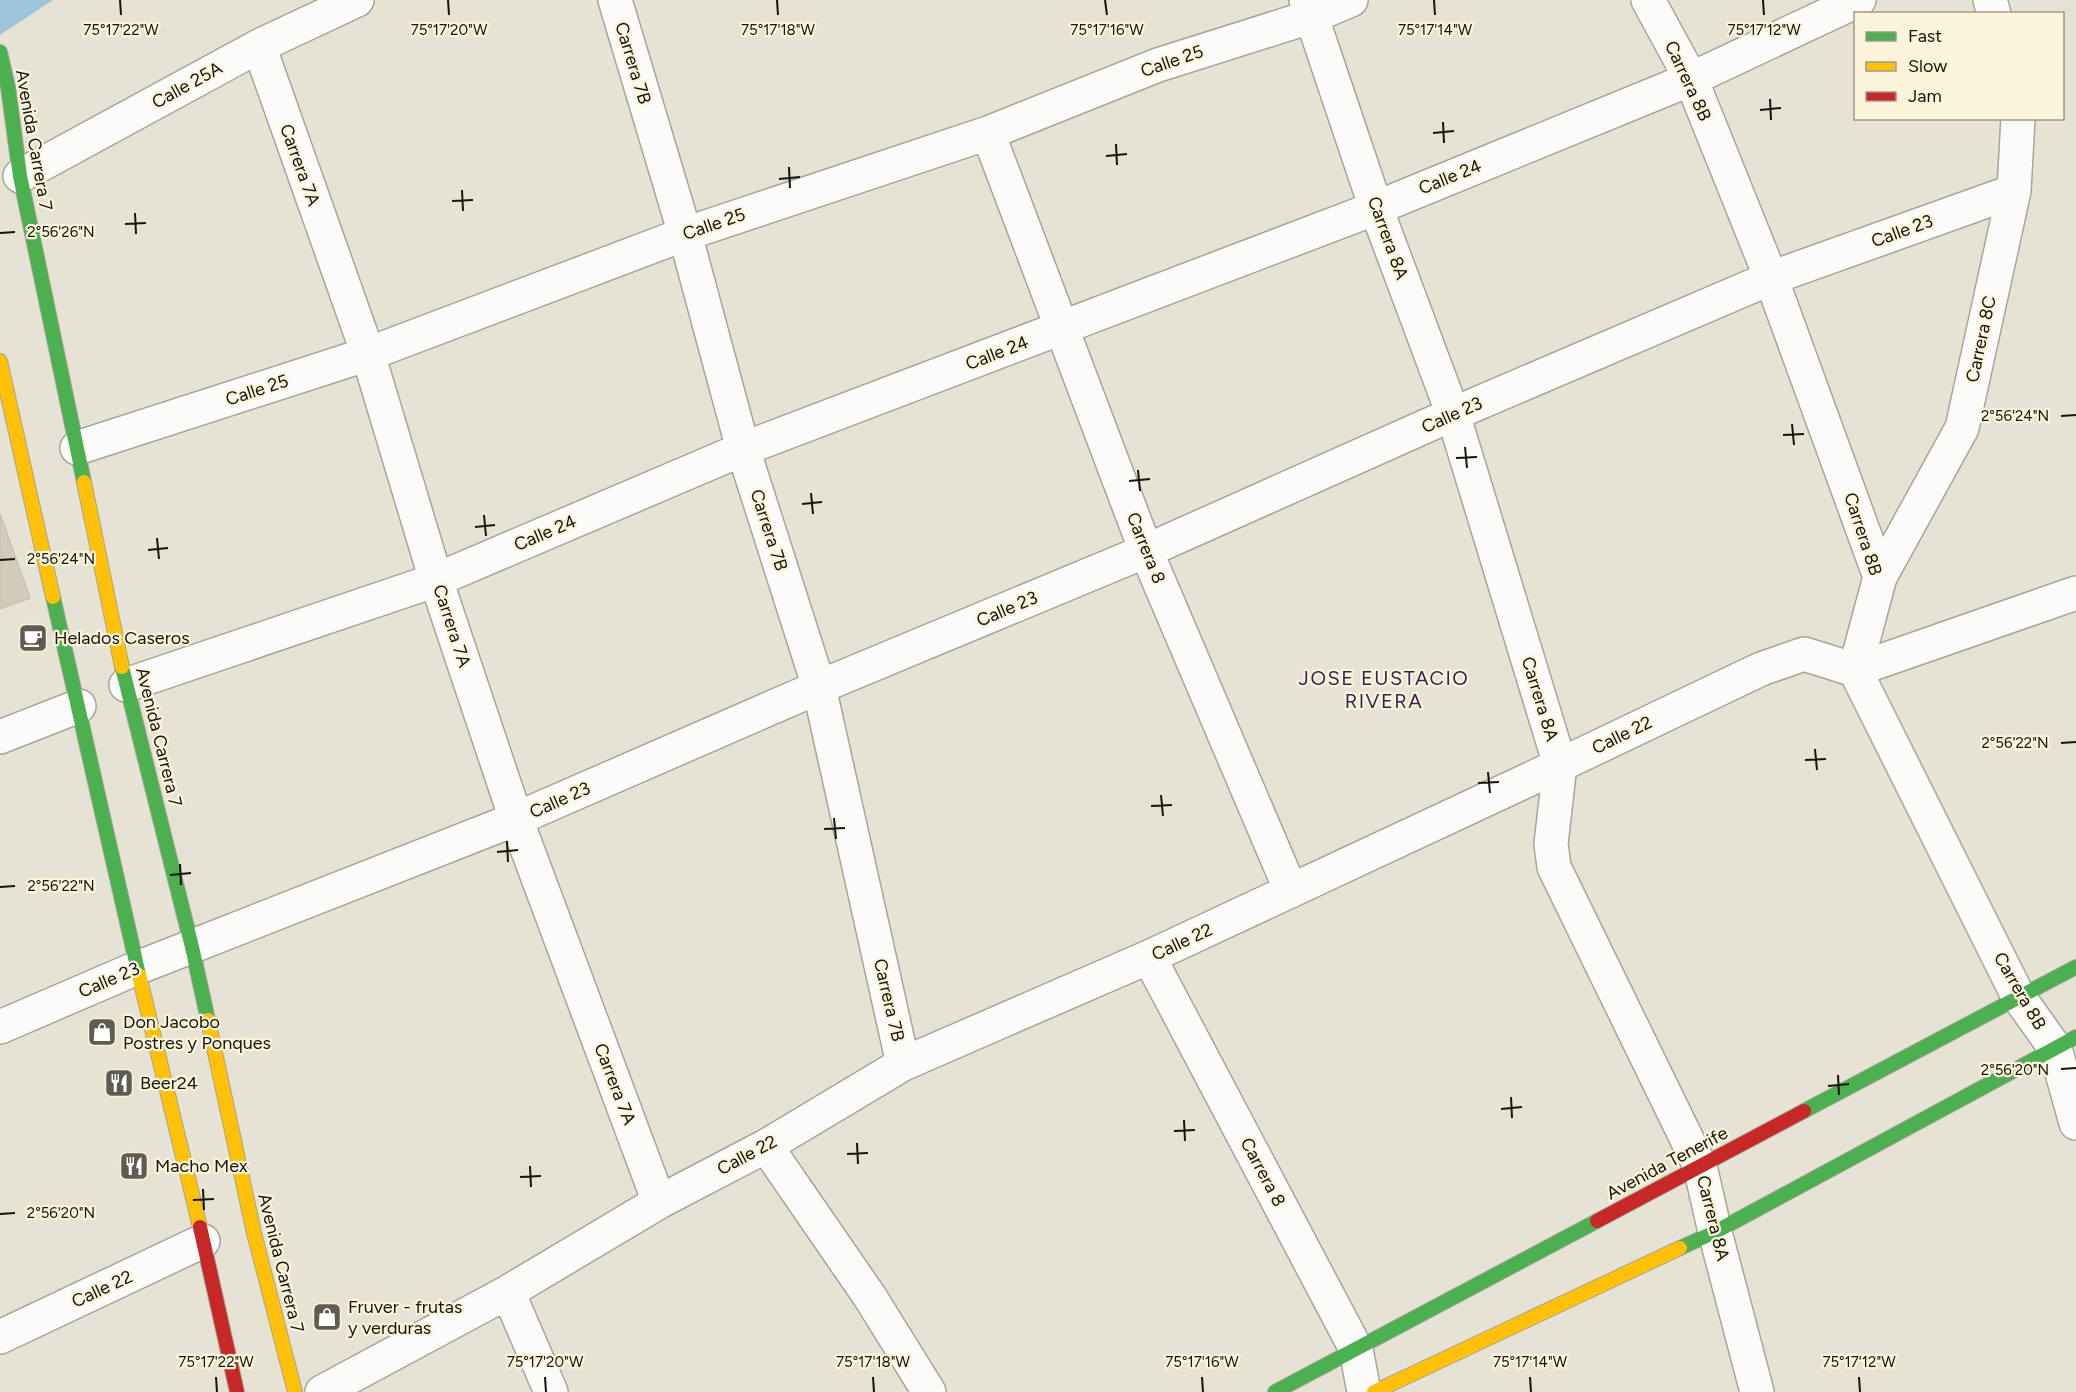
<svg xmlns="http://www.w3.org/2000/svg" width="2076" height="1392" font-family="Figtree,sans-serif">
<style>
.water{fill:#a0c4dc}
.building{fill:#d4caba;stroke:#c6c0b7;stroke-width:1.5}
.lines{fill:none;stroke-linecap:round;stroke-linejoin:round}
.street-casing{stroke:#a7a59a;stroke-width:36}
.fast-casing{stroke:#a7a59a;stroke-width:16}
.slow-casing{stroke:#a7a59a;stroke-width:16}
.jam-casing{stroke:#a7a59a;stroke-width:16}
.street{stroke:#fbfbf9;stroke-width:33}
.fast{stroke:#4caf50;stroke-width:14}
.slow{stroke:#ffc107;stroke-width:14}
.jam{stroke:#c62828;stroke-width:14}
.ticks{fill:none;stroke:#16140b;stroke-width:2}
.labels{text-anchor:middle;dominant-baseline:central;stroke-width:4.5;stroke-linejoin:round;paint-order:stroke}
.street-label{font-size:18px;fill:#16140b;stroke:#fbf4da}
.poi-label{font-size:18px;fill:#16140b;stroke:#fbf4da;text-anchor:start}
.neighbourhood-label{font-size:20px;letter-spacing:1.5px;fill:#391c54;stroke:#fbf4da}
.ticks-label{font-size:15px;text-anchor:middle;fill:#16140b;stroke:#fbf4da;stroke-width:4.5;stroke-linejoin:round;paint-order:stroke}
</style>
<rect width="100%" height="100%" fill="#e6e3d5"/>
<path class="water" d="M0,0H53L0,35Z"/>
<path class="building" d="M0,514L30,598L0,609Z"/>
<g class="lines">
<g class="street-casing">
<path id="street" d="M615,0L685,234L743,449L819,687L903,1064
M1306,0L1376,208L1453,414L1560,765L1551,844L1554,867L1700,1166L1715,1232L1757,1392
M1648,0L1691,79L1771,278L1880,577L1855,670L2018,996L2055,1048L2076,1123
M1990,0L1994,14
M259,46L368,354L436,580L516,819L659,1202
M988,133L1146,551L1291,891
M20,176L259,46L357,0
M77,448L368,354L685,234L988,133L1158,65L1313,16L1351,0
M1880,577L1962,428L2014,191L2018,118
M126,685L436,580L743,449L1376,208L1691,79L1859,0
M0,737L79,706
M1149,957L1356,1349L1364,1392
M0,1027L137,968L516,819L819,687L1146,551L1453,414L1771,278L2014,191
M766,1146L870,1297L929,1392
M508,1292L551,1392
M0,1337L203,1241
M322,1392L508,1292L659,1202L766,1146L903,1064L1149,957L1560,765L1761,669L1804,654L1855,670L2076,593"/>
</g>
<g class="fast-casing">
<path id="fast" d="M0,52L8,87L20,176L84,482
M53,597L139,975
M122,667L192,947L208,1020
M1804,1111L2076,967
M1680,1248L1715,1232L2076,1037
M1275,1392L1597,1221"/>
</g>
<g class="slow-casing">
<path id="slow" d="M0,361L53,597
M84,482L122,667
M139,975L200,1227
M208,1020L254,1233L295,1392
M1374,1392L1680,1248"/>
</g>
<g class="jam-casing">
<path id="jam" d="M1597,1221L1804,1111
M200,1227L237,1392"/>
</g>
<use href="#street" class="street"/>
<use href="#fast" class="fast"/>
<use href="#slow" class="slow"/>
<use href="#jam" class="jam"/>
</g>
<path class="ticks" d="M120,0L121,15M448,0L449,15M777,0L778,15M1105,0L1107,15M1434,0L1435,15M1763,0L1764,15M1770,99L1771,120M1760,110L1781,108M1443,122L1444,143M1433,133L1454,131M1116,144L1117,165M1106,156L1127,154M789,167L790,188M779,179L800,177M462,190L463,211M452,201L473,200M135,213L136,234M125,224L146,223M0,233L15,232M2061,416L2076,415M1792,424L1794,445M1783,435L1804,434M1465,447L1467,468M1456,458L1477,457M1138,470L1140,491M1129,481L1150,479M811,493L813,514M802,504L822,502M484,515L486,536M475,527L495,525M157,538L159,559M148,550L168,548M0,560L15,559M2061,743L2076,742M1815,749L1817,770M1805,760L1826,759M1488,772L1490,793M1478,783L1499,782M1161,795L1163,816M1151,806L1172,805M834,818L836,839M824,829L845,828M507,841L508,862M497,852L518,850M180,864L181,885M170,875L191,873M0,887L15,886M2061,1069L2076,1068M1838,1075L1839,1095M1828,1086L1849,1084M1511,1097L1512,1118M1501,1109L1522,1107M1184,1120L1185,1141M1174,1131L1195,1130M857,1143L858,1164M847,1154L868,1153M530,1166L531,1187M520,1177L541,1176M203,1189L204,1210M193,1200L214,1199M0,1214L15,1213M216,1377L217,1392M545,1377L546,1392M873,1377L874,1392M1202,1377L1203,1392M1530,1377L1531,1392M1859,1377L1860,1392"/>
<defs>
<g id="cafe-square" transform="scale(1.5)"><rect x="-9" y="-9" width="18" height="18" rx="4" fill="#5f5c52" stroke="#fbf4da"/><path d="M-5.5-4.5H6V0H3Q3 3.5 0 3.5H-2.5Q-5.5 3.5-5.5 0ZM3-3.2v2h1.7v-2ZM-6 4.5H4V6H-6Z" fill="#fff"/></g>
<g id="shop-square" transform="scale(1.5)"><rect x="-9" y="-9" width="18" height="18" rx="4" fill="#5f5c52" stroke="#fbf4da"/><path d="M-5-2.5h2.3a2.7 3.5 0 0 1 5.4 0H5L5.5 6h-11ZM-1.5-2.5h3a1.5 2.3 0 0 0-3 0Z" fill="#fff"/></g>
<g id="restaurant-square" transform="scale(1.5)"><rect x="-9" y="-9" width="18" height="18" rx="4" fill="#5f5c52" stroke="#fbf4da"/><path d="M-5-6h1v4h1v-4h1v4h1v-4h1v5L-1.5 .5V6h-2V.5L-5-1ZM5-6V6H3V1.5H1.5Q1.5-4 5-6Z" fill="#fff"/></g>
</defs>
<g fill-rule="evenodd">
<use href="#cafe-square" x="33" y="638"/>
<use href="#shop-square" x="102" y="1032"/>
<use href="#restaurant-square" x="119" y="1083"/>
<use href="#restaurant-square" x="134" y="1166"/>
<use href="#shop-square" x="327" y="1317"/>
</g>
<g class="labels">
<g class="street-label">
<text transform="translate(1172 61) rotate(-19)">Calle 25</text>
<text transform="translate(633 63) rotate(73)">Carrera 7B</text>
<text transform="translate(1688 81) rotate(65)">Carrera 8B</text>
<text transform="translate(187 85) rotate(-29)">Calle 25A</text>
<text transform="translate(34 140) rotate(80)">Avenida Carrera 7</text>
<text transform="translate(300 165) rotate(70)">Carrera 7A</text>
<text transform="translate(1450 177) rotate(-22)">Calle 24</text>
<text transform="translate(714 224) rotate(-19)">Calle 25</text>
<text transform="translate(1902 231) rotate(-20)">Calle 23</text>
<text transform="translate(1388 238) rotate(70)">Carrera 8A</text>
<text transform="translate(1981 339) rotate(-78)">Carrera 8C</text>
<text transform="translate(997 353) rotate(-21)">Calle 24</text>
<text transform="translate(257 390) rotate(-18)">Calle 25</text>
<text transform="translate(1452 415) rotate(-24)">Calle 23</text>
<text transform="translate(769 530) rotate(72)">Carrera 7B</text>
<text transform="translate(545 533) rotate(-23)">Calle 24</text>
<text transform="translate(1863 534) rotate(72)">Carrera 8B</text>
<text transform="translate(1146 548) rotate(68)">Carrera 8</text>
<text transform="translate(1007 609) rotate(-23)">Calle 23</text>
<text transform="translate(452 626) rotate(72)">Carrera 7A</text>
<text transform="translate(1540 699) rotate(73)">Carrera 8A</text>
<text transform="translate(1622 735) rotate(-26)">Calle 22</text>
<text transform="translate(159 737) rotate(76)">Avenida Carrera 7</text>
<text transform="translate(560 800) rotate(-24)">Calle 23</text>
<text transform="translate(1182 942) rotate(-25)">Calle 22</text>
<text transform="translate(109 980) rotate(-23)">Calle 23</text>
<text transform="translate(2020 991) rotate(60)">Carrera 8B</text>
<text transform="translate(889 1000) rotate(77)">Carrera 7B</text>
<text transform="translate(615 1084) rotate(69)">Carrera 7A</text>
<text transform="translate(747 1155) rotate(-28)">Calle 22</text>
<text transform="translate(1667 1163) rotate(-28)">Avenida Tenerife</text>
<text transform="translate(1263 1172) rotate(62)">Carrera 8</text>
<text transform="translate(1713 1218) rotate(76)">Carrera 8A</text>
<text transform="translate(281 1263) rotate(76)">Avenida Carrera 7</text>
<text transform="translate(102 1289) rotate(-25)">Calle 22</text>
</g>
<g class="poi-label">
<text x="54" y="638">Helados Caseros</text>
<text x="123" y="1022">Don Jacobo<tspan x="123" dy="21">Postres y Ponques</tspan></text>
<text x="140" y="1083">Beer24</text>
<text x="155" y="1166">Macho Mex</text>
<text x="348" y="1307">Fruver - frutas<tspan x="348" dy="21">y verduras</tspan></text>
</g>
<g class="neighbourhood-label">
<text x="1384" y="678">JOSE EUSTACIO<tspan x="1384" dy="23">RIVERA</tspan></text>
</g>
</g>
<g class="ticks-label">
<text x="121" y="35">75°17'22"W</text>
<text x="449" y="35">75°17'20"W</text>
<text x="778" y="35">75°17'18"W</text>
<text x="1107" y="35">75°17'16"W</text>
<text x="1435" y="35">75°17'14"W</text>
<text x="1764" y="35">75°17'12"W</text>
<text x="61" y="237">2°56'26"N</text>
<text x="2015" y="421">2°56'24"N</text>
<text x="61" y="564">2°56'24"N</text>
<text x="2015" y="748">2°56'22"N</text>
<text x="61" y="891">2°56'22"N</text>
<text x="2015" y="1075">2°56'20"N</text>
<text x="61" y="1218">2°56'20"N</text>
<text x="216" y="1367">75°17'22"W</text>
<text x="545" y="1367">75°17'20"W</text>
<text x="873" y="1367">75°17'18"W</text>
<text x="1202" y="1367">75°17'16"W</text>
<text x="1530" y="1367">75°17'14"W</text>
<text x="1859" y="1367">75°17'12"W</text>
</g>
<rect x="1854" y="12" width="210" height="108" fill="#fbf4da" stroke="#9f9a87" stroke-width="1.5"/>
<rect x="1866" y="32" width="30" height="9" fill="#4caf50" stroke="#9f9a87" stroke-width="1.5"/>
<text x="1908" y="42" font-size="18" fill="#16140b">Fast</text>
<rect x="1866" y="62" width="30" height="9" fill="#ffc107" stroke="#9f9a87" stroke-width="1.5"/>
<text x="1908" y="72" font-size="18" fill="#16140b">Slow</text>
<rect x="1866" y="92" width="30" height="9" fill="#c62828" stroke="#9f9a87" stroke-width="1.5"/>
<text x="1908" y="102" font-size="18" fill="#16140b">Jam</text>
</svg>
